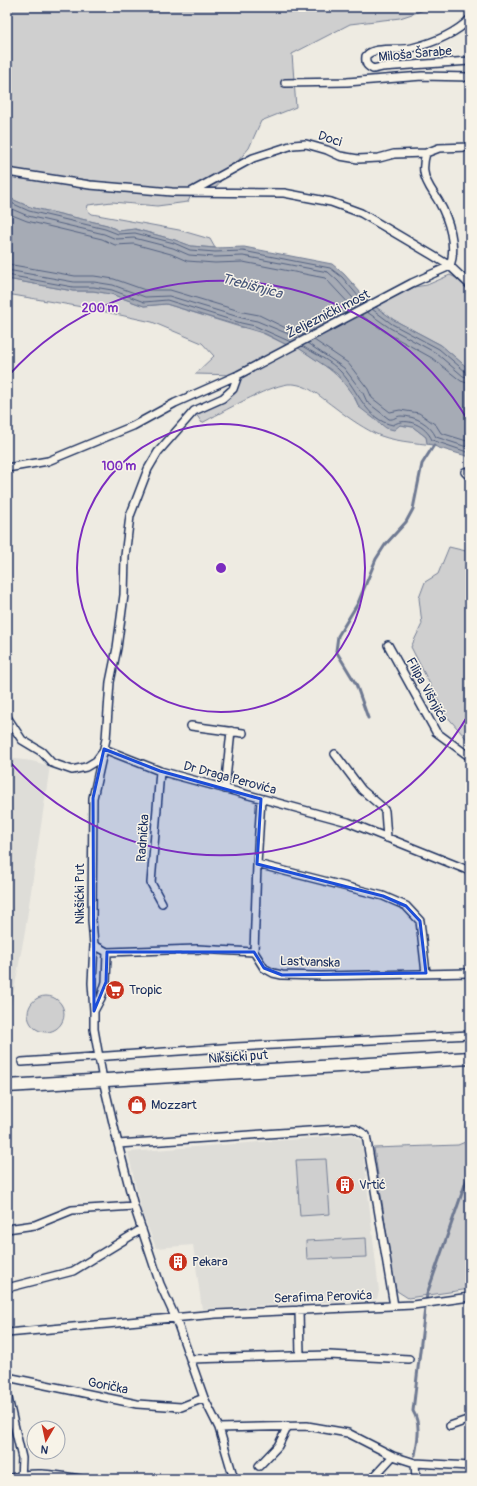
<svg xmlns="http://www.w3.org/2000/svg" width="477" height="1486" font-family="Pangolin,sans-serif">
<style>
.built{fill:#deddd8}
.green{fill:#cfcfcf;stroke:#757f96}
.water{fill:#a6abb5;stroke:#6e7992}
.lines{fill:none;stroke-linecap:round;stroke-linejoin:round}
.shore{stroke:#536181;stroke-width:1}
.stream{stroke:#6e7992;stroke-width:3}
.street-casing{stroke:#1b2f5e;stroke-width:10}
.primary-casing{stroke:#1b2f5e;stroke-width:15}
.street{stroke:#f7f3e8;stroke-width:7}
.primary{stroke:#f7f3e8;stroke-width:12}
.marked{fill:#1d4ed8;fill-opacity:0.2;stroke:#1d4ed8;stroke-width:3;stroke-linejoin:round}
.ring{fill:none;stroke:#7b2cbf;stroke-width:2}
.labels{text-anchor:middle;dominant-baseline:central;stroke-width:3;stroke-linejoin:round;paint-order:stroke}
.street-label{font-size:13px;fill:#1b2f5e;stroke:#f7f3e8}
.poi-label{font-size:13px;fill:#1b2f5e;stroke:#f7f3e8;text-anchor:start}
.water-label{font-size:14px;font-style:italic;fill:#455478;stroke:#f7f3e8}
.centre{fill:#7b2cbf;stroke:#f7f3e8;stroke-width:2}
.ring-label{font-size:12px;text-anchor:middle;font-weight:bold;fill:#7b2cbf;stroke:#f7f3e8;stroke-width:3;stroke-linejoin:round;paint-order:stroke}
</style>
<rect width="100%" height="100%" fill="#eeebe2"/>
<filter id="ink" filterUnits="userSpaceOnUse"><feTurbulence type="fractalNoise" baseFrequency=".025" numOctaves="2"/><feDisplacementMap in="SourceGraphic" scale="8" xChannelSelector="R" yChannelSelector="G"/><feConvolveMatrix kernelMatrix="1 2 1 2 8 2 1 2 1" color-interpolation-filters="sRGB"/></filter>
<g filter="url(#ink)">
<path class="built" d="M7,758L32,761L50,766L25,931L7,1028Z
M352,1135L362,1141L379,1291L377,1299L202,1309L193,1245L156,1248L141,1210L128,1152Z"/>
<path class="green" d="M7,7H433L400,18L350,24L292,54L296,107L261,121L249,148L215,188L173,189L101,182L7,169Z
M7,175L100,189L191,195L188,202L157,206L112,202L88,205L87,210L92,214L179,230L210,239L215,248L191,246L175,240L135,229L119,231L107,225L30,207L7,197Z
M450,275L456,278L470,290V370L441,345L394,320L375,307L414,287L427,285Z
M7,279L73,291H93L111,294L144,306L166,304L240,327L254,329L287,345L254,362L257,368L297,347C323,364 346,377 359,407L400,425L413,427L426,437L428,443L434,445C417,443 389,441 374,433C360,426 346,416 333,406C319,396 307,383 288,384C266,387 222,412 202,423L194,411L223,398L238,375L195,374L214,356L202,343L152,322L88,308L7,294Z
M449,547L470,552V743L445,714L411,647L422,624L419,598L425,582L438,574Z
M28 1014a18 18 0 1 1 36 0a18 18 0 1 1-36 0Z
M470,1140V1289L408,1298L397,1291L394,1283L374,1148L458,1145Z
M326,1159L330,1214L300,1216L296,1160Z
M366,1238L367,1257L307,1259L306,1241Z"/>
<path class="water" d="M7,197L30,207L107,225L119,231L135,229L175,240L191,246L215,248L244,247L332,264L344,274L369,302L394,320L441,345L470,370V457L439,448L427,443L426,437L413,427L400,425L394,430L386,428L359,407L355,398L337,374L297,347L287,345L266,334L166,304L144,306L111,294L93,291H73L7,279Z"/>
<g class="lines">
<path class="shore" d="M7,201L29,211L105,229L118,234L135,233L174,243L190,250L215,252L243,251L330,268L342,277L364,303
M7,207L28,216L104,234L116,239L134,238L173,248L189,255L215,257L243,256L328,272L338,281L360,306
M7,213L27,221L102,239L115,245L134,244L171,254L187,261L215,263L243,262L325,278L354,309
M7,264L75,276H94L114,279L145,290H170L243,312L259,315L292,331L305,335
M7,270L74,282H94L113,285L145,297L169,296L242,318L257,321L298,338
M7,275L73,287H94L112,290L144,302L167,300L241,323L255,326L291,342
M372,309L392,324L439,349L466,372H470
M367,312L390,328L436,353L463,376L470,378
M361,315L387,333L432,358L461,381L470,384
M314,340L348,363L368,389L372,398L390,412L400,410L419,413L436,425L441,433L470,442
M307,343L344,368L363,393L367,402L389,419C394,420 396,416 401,416C416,416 430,424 436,437L470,448
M302,346C315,354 331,361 341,372C358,390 366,420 393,425C407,416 426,426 432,440L470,453"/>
<path class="stream" d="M368,718L356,684L336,651L338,636L358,603L376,559L385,545L406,522L413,509L422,464L434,445
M415,1455C418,1440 421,1424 413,1411L425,1308L427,1294L470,1170"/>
<g class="street-casing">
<path id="street" d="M470,19C455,34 432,43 412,48C399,51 373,46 366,56C365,64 367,66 373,69L382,67L470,61
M285,83L347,82L422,76L470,77
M7,172L90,185L172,192L284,193L331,202L361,213L432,255L450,266L470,285
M191,192L253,158L293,145L306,144L327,150L340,156L358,159L379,158L394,154L426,153L439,148L470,147
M7,468L48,461L133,426L175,403L238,375L412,283L450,266C457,246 449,220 439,202C434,193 425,183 424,172C423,165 424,160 426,153
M465,472L470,477
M388,645L436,732L470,757
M7,717L22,740L42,752L52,763L72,770L86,767L96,761L102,753
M191,726L243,733
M104,749L160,771L348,822L470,871
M335,754L362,790L382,807L385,811L387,838
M160,771L151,883L162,903
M225,789L231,731
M257,864L383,896L406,906L420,921L426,973
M107,952L197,949L254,952L264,968L273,973L282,975L321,976L470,973
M254,952L257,864L261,799
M94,1011L92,983L94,945
M22,1062L236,1047L470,1035
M118,1144L354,1128L366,1135L394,1306
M7,1229L35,1225L72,1210L134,1206
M7,1288L73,1271L142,1229
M299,1310L300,1356
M7,1333L216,1314L413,1305L470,1297
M190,1359L329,1355L409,1359
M7,1377L137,1404L181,1407L204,1398
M7,1394L22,1458L21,1479
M450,1426L470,1419
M219,1428L307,1426L348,1433L393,1456L415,1463L470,1466
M415,1463L416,1479
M259,1466L278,1446L288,1426
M9,1479C32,1470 56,1475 80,1479
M223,1479L234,1477
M234,1479L219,1428L204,1398L176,1319L160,1284L134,1206L118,1144L103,1080L94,1029V1011L101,998L106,982L107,952L94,945L92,920L93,798L106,739L110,682L117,648L124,595L125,556L130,516L148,469L158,452L194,411L223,398L233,389L238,375
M372,1479L393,1456"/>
</g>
<g class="primary-casing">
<path id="primary" d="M7,1086L470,1058"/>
</g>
<use href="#street" class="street"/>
<use href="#primary" class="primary"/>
</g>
</g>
<path class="marked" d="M104,749L160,771L261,799L257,864L383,896L406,906L420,921L426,973L282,975L264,968L254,952H107L106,982L94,1011L93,798Z"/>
<g class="ring">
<circle cx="221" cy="568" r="144"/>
<path d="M470 712A287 287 0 0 1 8 760M8 376A287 287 0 0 1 470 424"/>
</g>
<defs>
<g id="supermarket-disc" transform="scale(1)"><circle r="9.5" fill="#c8321e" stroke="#f7f3e8"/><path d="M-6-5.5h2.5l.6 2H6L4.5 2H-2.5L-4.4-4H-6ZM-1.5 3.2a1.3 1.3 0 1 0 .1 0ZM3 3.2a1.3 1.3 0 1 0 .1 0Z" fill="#fff"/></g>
<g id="shop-disc" transform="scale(1)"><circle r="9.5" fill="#c8321e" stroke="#f7f3e8"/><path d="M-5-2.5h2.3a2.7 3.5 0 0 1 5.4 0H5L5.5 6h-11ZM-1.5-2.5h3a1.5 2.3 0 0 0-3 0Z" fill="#fff"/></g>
<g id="building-disc" transform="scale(1)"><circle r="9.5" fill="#c8321e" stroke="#f7f3e8"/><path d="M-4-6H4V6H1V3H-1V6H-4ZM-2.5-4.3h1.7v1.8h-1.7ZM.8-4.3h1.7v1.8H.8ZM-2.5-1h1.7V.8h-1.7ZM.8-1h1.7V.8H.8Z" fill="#fff"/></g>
</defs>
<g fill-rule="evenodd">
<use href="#supermarket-disc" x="115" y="990"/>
<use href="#shop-disc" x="137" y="1105"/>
<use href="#building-disc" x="345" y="1185"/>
<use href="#building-disc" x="178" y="1262"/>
</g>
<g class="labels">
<g class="street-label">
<text transform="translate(415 54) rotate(-5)">Miloša Šarabe</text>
<text transform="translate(330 139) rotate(18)">Doci</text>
<text transform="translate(328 314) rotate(-27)">Željeznički most</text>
<text transform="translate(427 690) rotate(61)">Filipa Višnjića</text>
<text transform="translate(230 778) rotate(15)">Dr Draga Perovića</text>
<text transform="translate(143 838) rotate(-86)">Radnička</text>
<text transform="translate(80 894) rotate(-90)">Nikšićki Put</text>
<text transform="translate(310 962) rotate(2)">Lastvanska</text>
<text transform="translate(238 1057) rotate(-4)">Nikšićki put</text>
<text transform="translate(323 1297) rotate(-2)">Serafima Perovića</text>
<text transform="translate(108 1386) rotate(11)">Gorička</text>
</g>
<g class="poi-label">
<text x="129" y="990">Tropic</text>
<text x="151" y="1105">Mozzart</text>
<text x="359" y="1185">Vrtić</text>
<text x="192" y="1262">Pekara</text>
</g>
<g class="water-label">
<text transform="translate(252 286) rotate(15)">Trebišnjica</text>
</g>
</g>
<circle cx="221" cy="568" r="6" class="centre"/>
<g class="ring-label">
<text x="100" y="312">200 m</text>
<text x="119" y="470">100 m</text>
</g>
<rect width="477" height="1486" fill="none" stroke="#f7f3e8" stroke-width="24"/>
<rect x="12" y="12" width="453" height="1462" fill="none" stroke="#1b2f5e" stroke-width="1.5" filter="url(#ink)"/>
<g transform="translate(46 1440) rotate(189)"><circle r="19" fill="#f7f3e8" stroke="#9fa5b1"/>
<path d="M0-3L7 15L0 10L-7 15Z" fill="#c8321e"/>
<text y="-6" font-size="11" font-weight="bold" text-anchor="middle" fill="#1b2f5e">N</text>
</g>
</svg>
